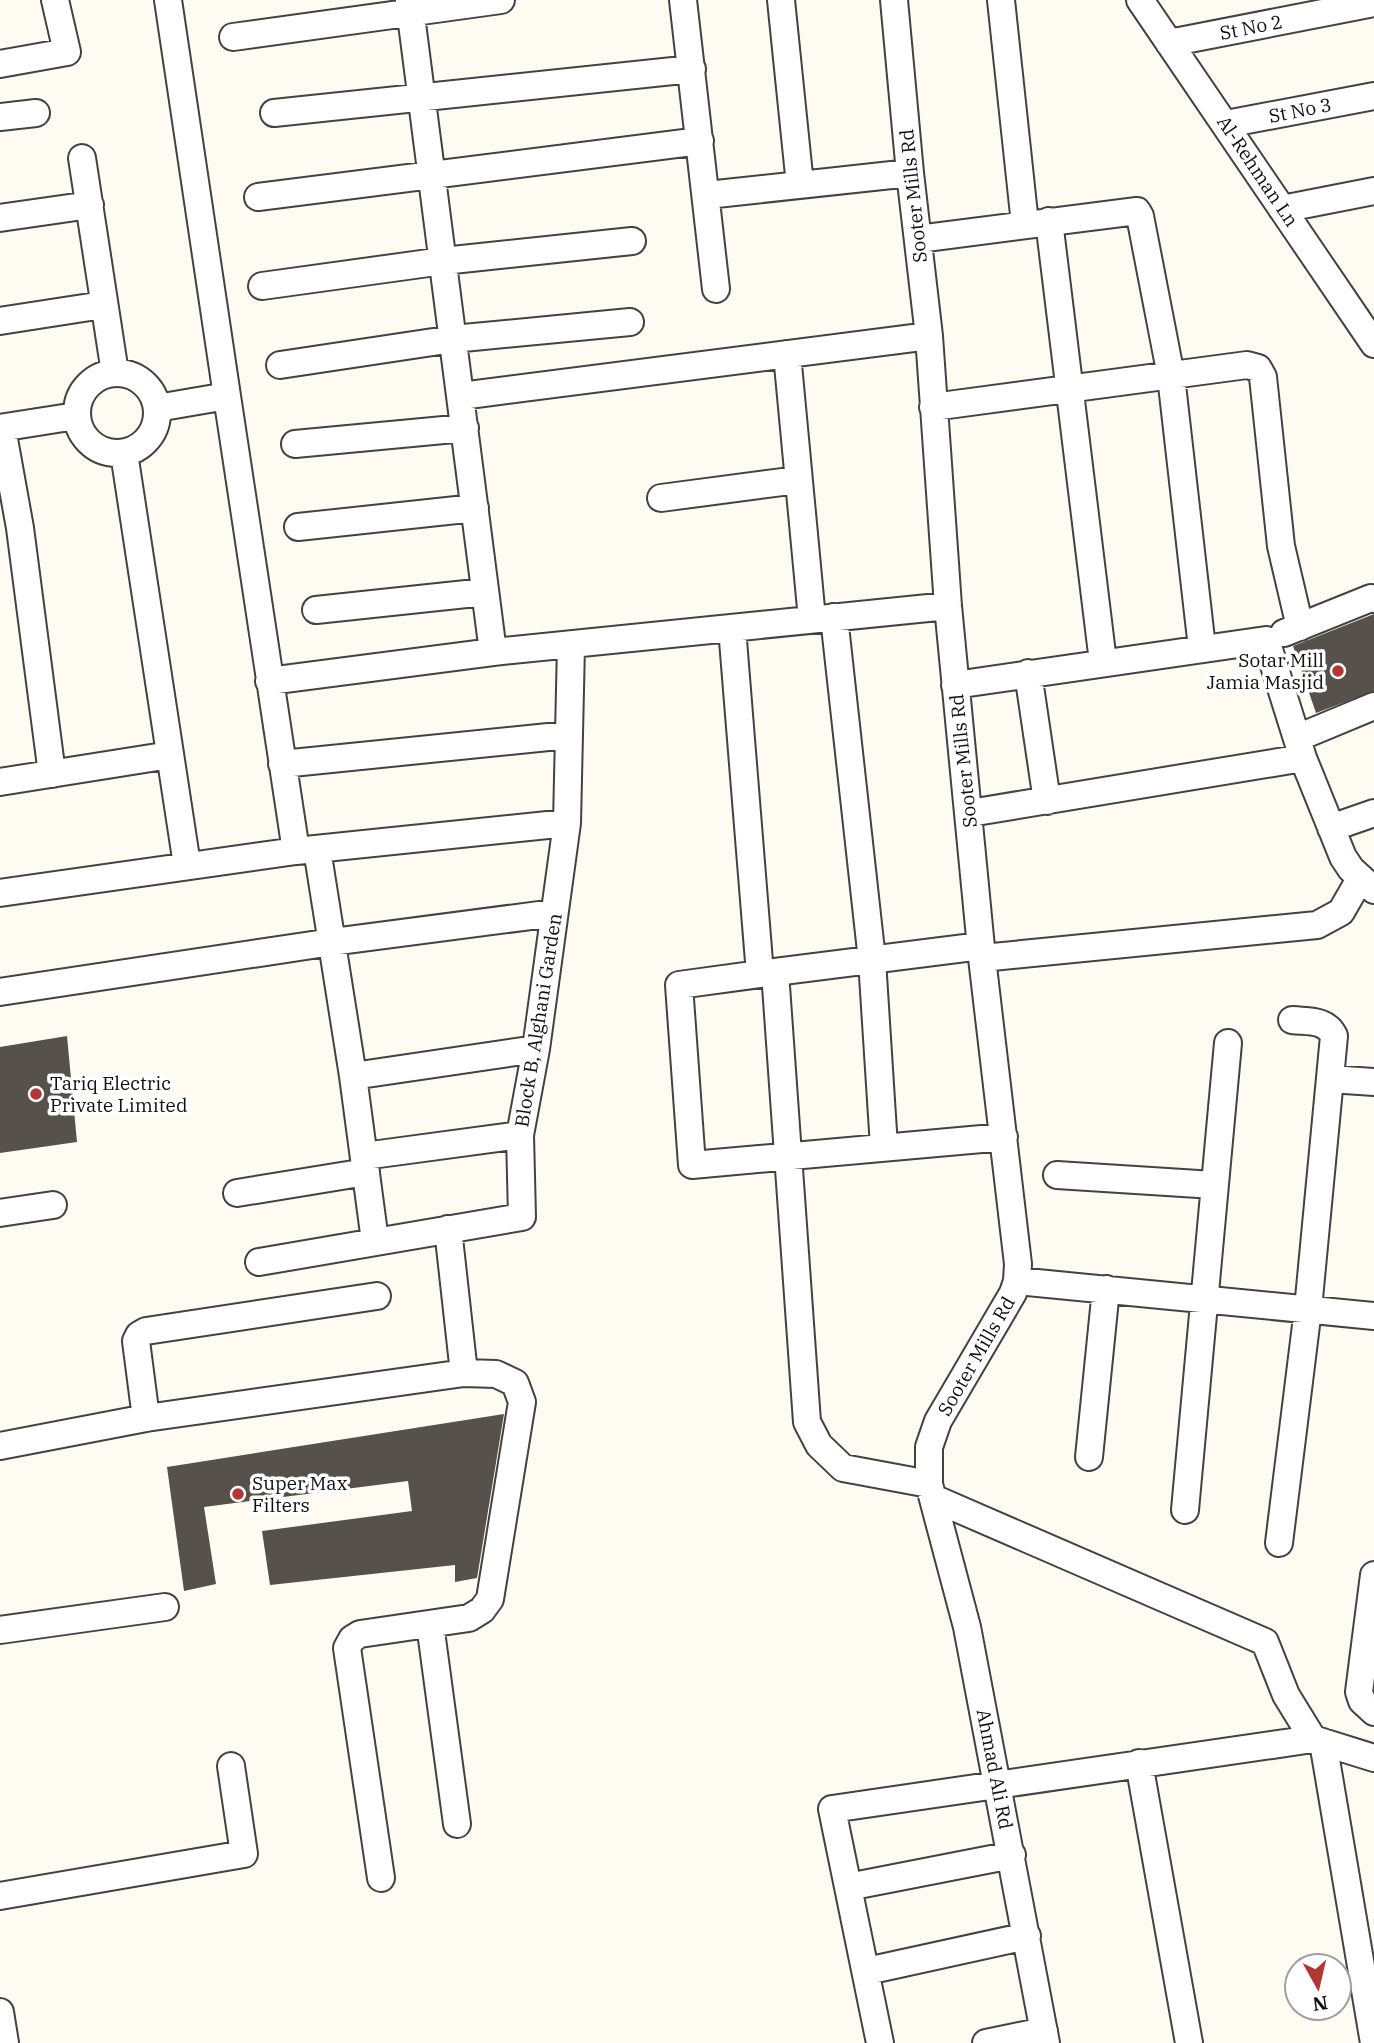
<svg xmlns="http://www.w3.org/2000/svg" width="1374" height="2043" font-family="'IBM Plex Serif',serif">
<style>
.building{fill:#57514c}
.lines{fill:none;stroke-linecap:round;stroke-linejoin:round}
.minor-casing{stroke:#424242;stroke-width:30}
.minor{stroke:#fff;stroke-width:26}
.poi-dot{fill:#b13635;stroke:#fff;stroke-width:2.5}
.labels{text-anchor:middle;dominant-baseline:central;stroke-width:7;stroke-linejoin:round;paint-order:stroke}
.street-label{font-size:19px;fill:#0f0f0f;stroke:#fff}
.poi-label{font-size:19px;fill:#0f0f0f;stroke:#fff;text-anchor:start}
</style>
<rect width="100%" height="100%" fill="#fefcf2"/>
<path class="building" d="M1374,614V691L1316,713L1293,646Z
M67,1036L77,1142L0,1153V1047Z
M504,1414L477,1578L455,1582V1565L270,1585L262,1531L412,1511L408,1481L204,1507L216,1584L184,1591L167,1467Z"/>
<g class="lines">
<g class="minor-casing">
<path id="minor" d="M409,0L493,652
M683,0L716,289
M781,0L800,185
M894,0L910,173L929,336L948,606L982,958L1018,1264L1017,1281L1013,1293L938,1421L929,1447V1484L967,1627L1046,2043
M1001,0L1025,224
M1140,0L1374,344
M233,37L501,0
M1169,43L1374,3
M0,64L67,52L55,0
M274,113L692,69
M0,117L36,113
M1226,124L1374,96
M82,158L115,373
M707,195L910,173
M258,197L700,141
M1282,209L1374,191
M0,218L90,205
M1049,221L1103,662
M918,239L1137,211L1140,216L1171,376L1202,648
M262,286L443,261L632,241
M0,321L103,305
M787,354L812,619
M280,365L453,339L630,322
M77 413a40 40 0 1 1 80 0a40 40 0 1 1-80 0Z
M227,396L296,851L567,823
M461,396L929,336
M933,407L1247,365L1258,368L1263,377L1281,546L1300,627
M157,408L227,396L168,0
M0,428L76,416
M2,428L20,528L52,774
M295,444L465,428
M124,453L187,865
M661,498L798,480
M298,527L475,508
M316,610L485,592
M834,617L872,960L884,1147
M732,628L760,974
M1284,633L1371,598L1374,599
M1028,673L1047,801
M269,681L493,652L948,606
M955,685L1266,640L1303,758L1343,857L1351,869L1374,890
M1297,738L1374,706
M282,764L568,735
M0,782L170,755
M970,813L1303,758
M1331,828L1374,813
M317,849L353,1076L375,1241
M0,893L296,851
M982,958L1317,925L1341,912L1360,879
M775,972L679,985L692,1165L1004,1137
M0,992L332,942L554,913
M353,1076L536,1049
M1330,1079L1374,1082
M364,1156L520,1135
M1057,1175L1214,1185
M237,1193L366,1172
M0,1213L53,1205
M448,1229L464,1373
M259,1262L522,1217L520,1135L536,1049L567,823L571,645
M1017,1281L1374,1316
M146,1418L136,1341L139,1335L146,1331L377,1296
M0,1446L146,1418L464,1373L496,1374L515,1383L522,1402L490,1599L482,1610L469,1618L360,1634L352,1639L347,1648L381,1878
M1089,1457L1106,1289
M929,1484L843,1468L819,1445L807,1422L775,972L981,946
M933,1498L1265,1642L1286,1695L1313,1739L1374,1758
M1185,1510L1228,1043
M1279,1543L1308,1309L1334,1036C1326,1019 1308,1022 1292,1020
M1374,1575L1359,1692L1362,1701L1374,1712
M430,1624L457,1824
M0,1630L165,1607
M1323,1742L1374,2043
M1139,1763L1189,2043
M848,1887L1012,1855
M0,1896L244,1854L231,1766
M867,1971L1027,1936
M0,2012L5,2043
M880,2043L832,1809L1313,1739
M986,2043L1044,2031"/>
</g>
<use href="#minor" class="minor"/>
</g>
<g class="poi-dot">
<circle cx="1338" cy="671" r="7"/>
<circle cx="36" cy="1094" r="7"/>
<circle cx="238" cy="1494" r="7"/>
</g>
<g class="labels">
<g class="street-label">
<text transform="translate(1251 27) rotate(-11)">St No 2</text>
<text transform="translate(1300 110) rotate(-11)">St No 3</text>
<text transform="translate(1258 171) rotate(56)">Al-Rehman Ln</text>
<text transform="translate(913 196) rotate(-96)">Sooter Mills Rd</text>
<text transform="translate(963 761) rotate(-96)">Sooter Mills Rd</text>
<text transform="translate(538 1020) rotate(-81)">Block B, Alghani Garden</text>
<text transform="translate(976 1356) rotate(-60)">Sooter Mills Rd</text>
<text transform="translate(995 1769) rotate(79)">Ahmad Ali Rd</text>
</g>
<g class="poi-label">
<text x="1324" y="660" text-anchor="end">Sotar Mill<tspan x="1324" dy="22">Jamia Masjid</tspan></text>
<text x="50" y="1083">Tariq Electric<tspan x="50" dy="22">Private Limited</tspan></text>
<text x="252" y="1483">Super Max<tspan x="252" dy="22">Filters</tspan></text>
</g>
</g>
<g transform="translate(1318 1987) rotate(172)"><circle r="33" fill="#ffffff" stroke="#9f9f9f" stroke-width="2"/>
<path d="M0-5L12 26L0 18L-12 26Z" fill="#b13635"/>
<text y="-10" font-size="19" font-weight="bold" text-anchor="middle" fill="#0f0f0f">N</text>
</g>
</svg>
